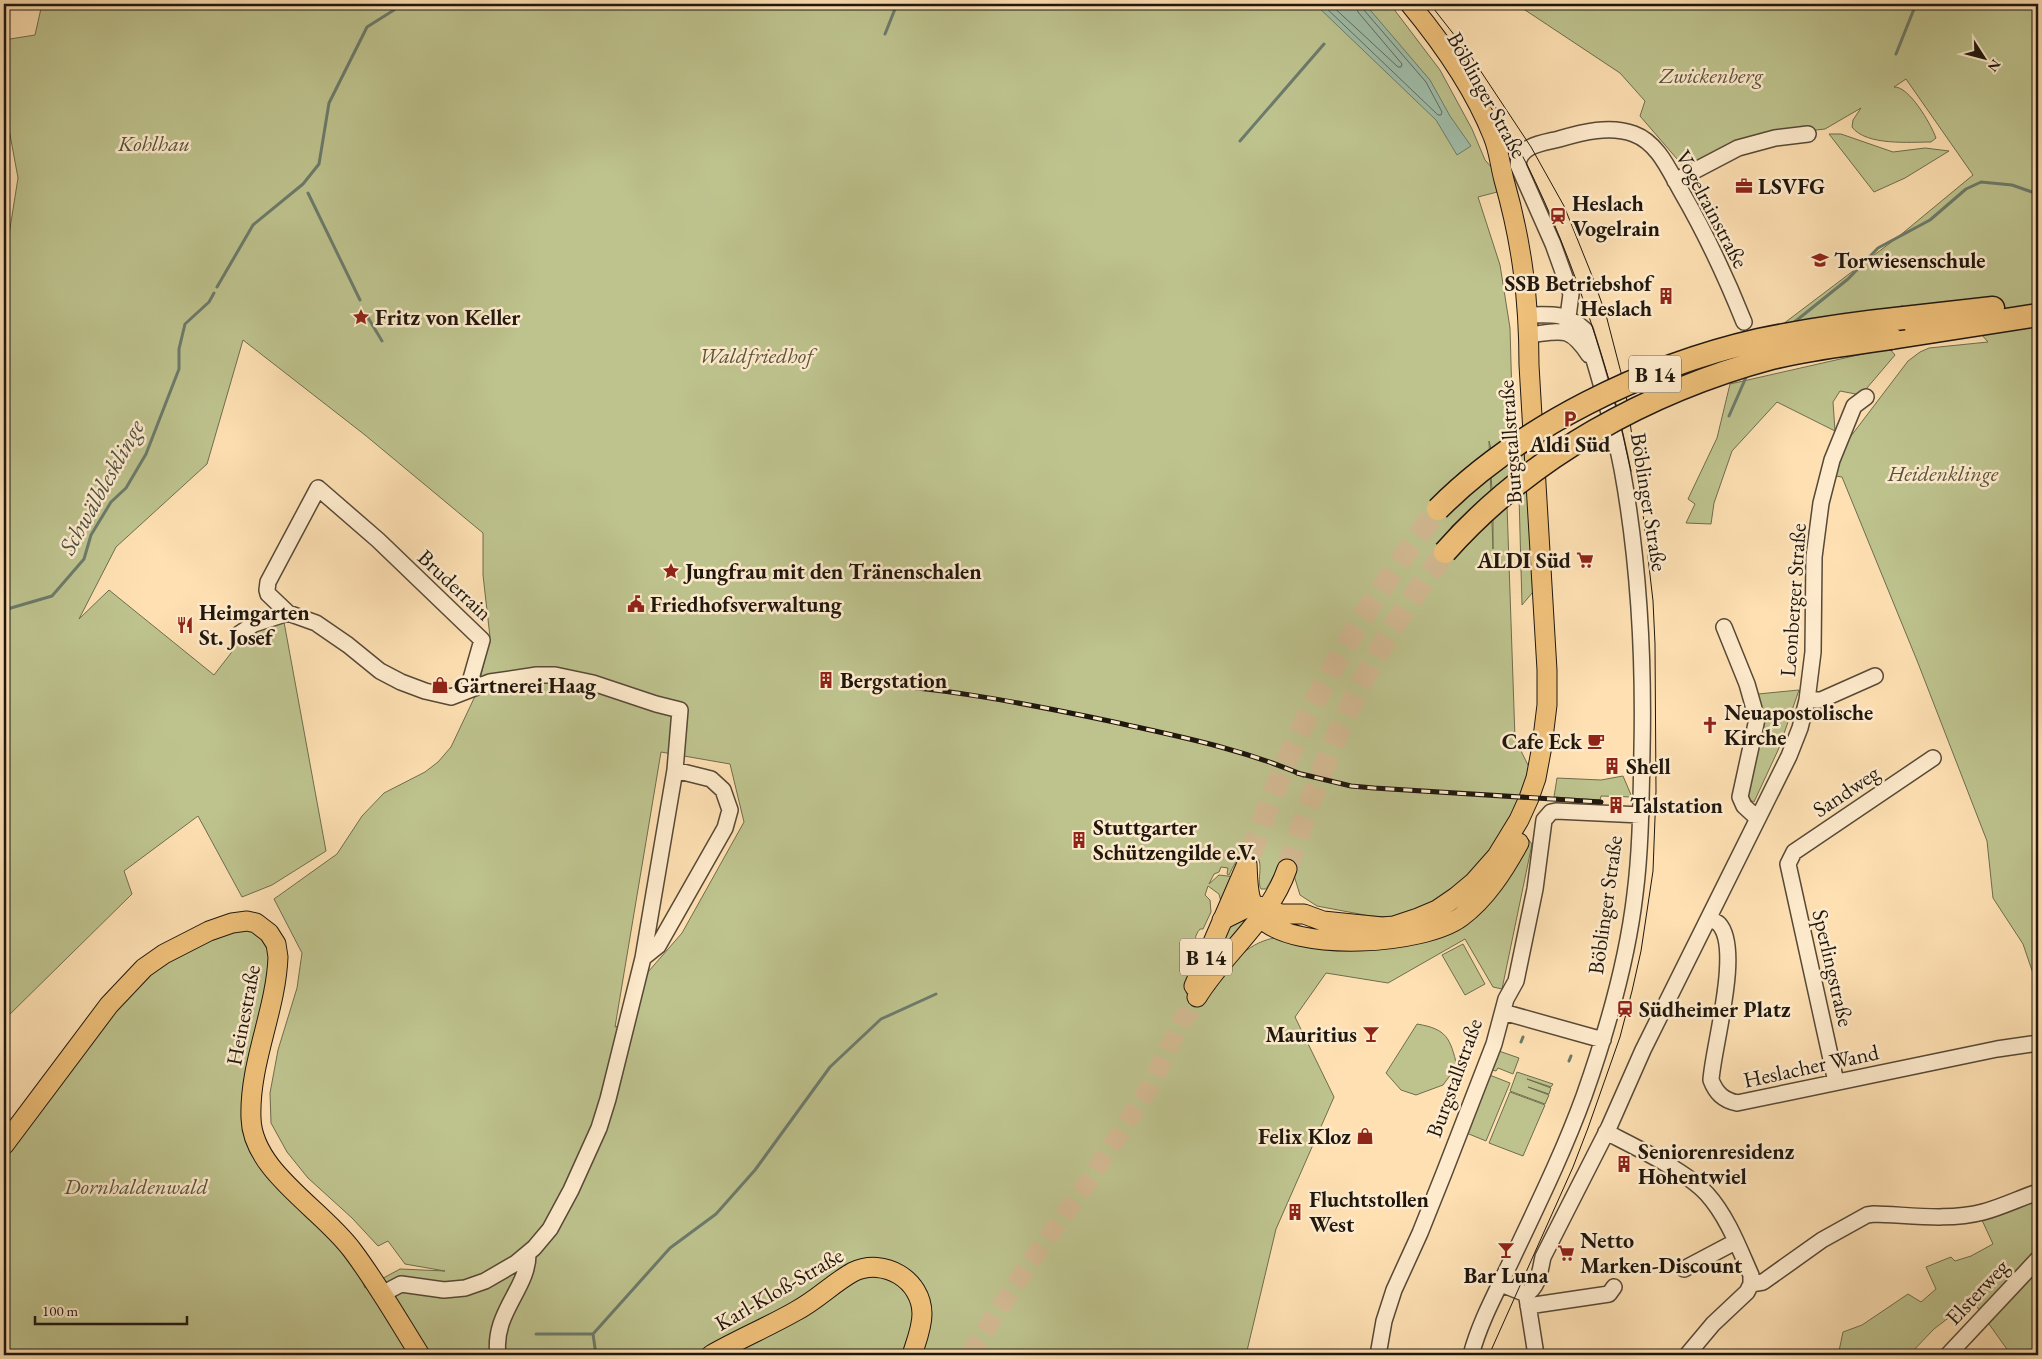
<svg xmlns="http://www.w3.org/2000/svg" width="2042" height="1359" font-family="'EB Garamond',serif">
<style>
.green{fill:#bec38e;stroke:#6e6d4e;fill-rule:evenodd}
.water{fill:#a0bda9;stroke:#6c7b6b}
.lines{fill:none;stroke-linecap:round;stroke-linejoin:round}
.shore{stroke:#606a5c;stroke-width:1}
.stream{stroke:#6c7b6b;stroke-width:3}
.major-tunnel{stroke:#d1b891;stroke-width:19;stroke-dasharray:19 9;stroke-linecap:butt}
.highway-tunnel{stroke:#d1b891;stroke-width:22;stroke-dasharray:22 11;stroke-linecap:butt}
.minor-casing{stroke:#574937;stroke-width:18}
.major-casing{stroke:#1f170e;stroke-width:21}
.highway-casing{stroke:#1f170e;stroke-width:25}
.minor{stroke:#feebcd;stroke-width:15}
.major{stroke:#efc079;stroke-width:19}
.highway{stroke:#efc079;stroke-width:22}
.tram{stroke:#1f170e;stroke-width:1}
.rail-casing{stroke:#1f170e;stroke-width:5}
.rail{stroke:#feebcd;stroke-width:3;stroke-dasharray:9;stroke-linecap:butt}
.highway-bridge-casing{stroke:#1f170e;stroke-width:25;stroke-linecap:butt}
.highway-bridge{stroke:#efc079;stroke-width:22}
.labels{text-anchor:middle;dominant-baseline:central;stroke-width:5;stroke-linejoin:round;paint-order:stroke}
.shield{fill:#feebcd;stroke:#625747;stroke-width:1}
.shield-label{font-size:21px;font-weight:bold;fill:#1f170e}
.park-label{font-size:22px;font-style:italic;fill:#57533b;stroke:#feebcd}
.street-label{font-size:22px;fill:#1f170e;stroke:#feebcd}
.poi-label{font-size:22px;font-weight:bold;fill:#1f170e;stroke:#feebcd;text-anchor:start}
.water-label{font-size:24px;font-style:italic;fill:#4c5144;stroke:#feebcd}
</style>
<rect width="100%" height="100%" fill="#fee0b2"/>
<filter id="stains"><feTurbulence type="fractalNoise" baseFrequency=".004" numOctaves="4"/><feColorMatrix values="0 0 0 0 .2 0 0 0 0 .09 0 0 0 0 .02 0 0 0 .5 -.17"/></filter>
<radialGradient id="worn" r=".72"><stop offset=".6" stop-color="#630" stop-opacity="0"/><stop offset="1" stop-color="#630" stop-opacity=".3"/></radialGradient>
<path class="green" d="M42,4H1390L1440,70L1472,129L1485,160L1493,169L1501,191L1478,197L1500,265L1510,328L1513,434L1491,449L1489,441L1493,549V516L1507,505L1515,739L1531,771L1527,791L1473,877L1419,910L1392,917L1370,916L1317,906L1300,895L1293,872L1277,870L1266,889H1261C1255,880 1269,852 1247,855C1237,856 1233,867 1229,875L1227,874L1228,868L1221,867L1219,872L1214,874L1209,884L1219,875L1236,877L1199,961L1194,960L1188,978L1186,993L1195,999C1199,997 1206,997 1210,994C1215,990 1218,983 1221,978C1235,956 1256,939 1281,937L1421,941L1513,868L1528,839L1532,844L1502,989L1493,987L1465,939L1388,983L1326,973L1295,1017L1334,1097L1276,1229L1246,1355H4V1157L97,1021L124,988L232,923L273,939L254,1137L341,1232L365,1288L400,1269L445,1271L405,1264L388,1241L378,1246L352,1218L308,1178L287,1152L271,1123L270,1093L278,1050L297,988L302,953L274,899L337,854L362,816L384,793L425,772L438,762L451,747L477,692L490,637L483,575V533L365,435L243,340L207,464L116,547L79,619L109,590L214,675L245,635L284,622L326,851L272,885L242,897L198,816L124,871L132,894L4,1020V266L18,178L4,102V40L35,35ZM1478,458L1479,486L1437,505L1442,490L1457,475ZM1480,500L1482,527L1444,543L1452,526ZM661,752L730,764L744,822L682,933L648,972L631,1022L615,1027ZM1208,886L1219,894L1221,902L1205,941L1199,950C1194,942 1194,936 1200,929H1203L1211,912L1210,900L1205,895Z
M1516,4H2038V988L2023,944L1993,898L1987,841L1918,663L1842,477L1835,476L1848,440L1908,361L1920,352L1929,348L1988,342L1954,303L1783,324L1898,237L1973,175L1906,79L1894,87C1909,86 1931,124 1936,138L1931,142C1910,142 1866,146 1852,127L1853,120L1861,108L1825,129L1744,138L1684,167L1640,116L1645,101L1620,73Z
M1829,134H1841L1893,152L1925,148L1949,151L1905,178L1874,192Z
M1889,348L1895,355L1861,395L1840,391L1833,402L1835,431L1777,402L1732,451L1714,503L1711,524L1686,523L1695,504L1688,499L1717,438L1730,384Z
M1529,450L1530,461L1492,490L1491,475Z
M1531,487L1538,586L1522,605L1519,496Z
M1799,690L1779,748L1754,802L1748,799L1745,790L1764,723L1758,694Z
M1623,776L1632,797L1601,796L1600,800L1554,797L1557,778L1601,780Z
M1250,915L1220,953L1216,952C1226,929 1228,926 1250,915Z
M1463,944L1485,984L1465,995L1442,955Z
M1417,1024C1447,1029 1450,1038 1457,1066L1443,1085L1416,1095L1401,1090L1386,1073Z
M1496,1050L1519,1058L1513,1074L1498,1068L1496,1071L1489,1069Z
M1517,1072L1553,1084L1551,1087L1527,1079L1551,1088L1549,1094L1528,1087L1549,1095L1545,1104L1510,1091Z
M1487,1074L1510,1083L1486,1141L1464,1132Z
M1510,1092L1545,1105L1523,1156L1489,1143Z
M2038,1196V1355H2011L1972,1300L1934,1329L1909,1355H1835L1839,1351L1843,1332L1862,1325L1908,1294L1921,1302L1936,1289L1926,1267L1951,1257L1955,1261L1971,1256L1993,1244L1981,1218Z"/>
<path class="water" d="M1315,4H1365L1430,80L1450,116L1471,146L1457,155L1436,120Z"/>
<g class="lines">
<path class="shore" d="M1322,4L1438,115H1441L1442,112L1426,82L1363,9L1362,4
M1330,4L1398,67H1401L1402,64L1358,12L1356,4"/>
<path class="stream" d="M885,34L897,4
M1896,54L1916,4
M1240,141L1324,44
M308,193L360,300
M217,287L253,225L303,184L319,164L329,103L367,27L394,10L396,4
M367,316L382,341
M1792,324L1848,279L1878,248L1930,220L1966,189L1981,182L2012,185L2032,192H2038
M1729,416L1747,375
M4,610L52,596L84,559L91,535L111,502L126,488L146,454L179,369V349L185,324L209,302L214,293
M1521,1042L1523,1037
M1569,1061L1571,1056
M536,1334H593L670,1248L716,1214L755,1170L830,1067L881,1019L936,994
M593,1334L596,1355"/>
<path class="major-tunnel" d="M969,1355L1031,1261L1089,1181L1149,1088L1184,1017L1190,1012L1197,997"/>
<path class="highway-tunnel" d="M1250,856C1273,791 1299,727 1333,668C1364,612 1400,560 1438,509
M1287,869C1309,802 1334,736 1367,673C1389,630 1417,591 1445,552"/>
<g class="minor-casing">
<path id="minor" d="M1675,181L1738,148L1775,138L1808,134
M1566,332L1571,294L1553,244L1518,165C1519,145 1543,143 1559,139C1583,132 1610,125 1634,134C1658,143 1669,170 1681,191C1706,234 1726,277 1744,322
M1529,335C1562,331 1569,325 1589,355
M1724,627L1747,684L1757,719L1740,797L1744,806L1757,818
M239,634L254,624L288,613
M1807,700H1821L1875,676
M1709,919C1712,920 1717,922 1719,924C1742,949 1713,1047 1711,1080C1716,1093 1723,1100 1737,1103L1997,1049L2038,1043
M643,958L658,946L725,828L730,810L723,790L711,779L675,770
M1503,1012L1603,1040
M1836,1082L1788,864L1794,852L1933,758
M1606,1132C1635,1147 1686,1171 1707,1194C1727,1216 1739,1248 1751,1275V1284L1747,1292L1713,1324L1687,1355
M1684,1269L1735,1242
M1501,1284L1526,1294C1539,1287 1540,1270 1543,1257L1609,1127L1643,1050L1789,756L1800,728L1807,700L1813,652L1814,557L1821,503L1832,460L1854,406L1866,397
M1751,1284L1763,1282L1822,1240L1867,1215L1874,1214C1910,1215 1948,1221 1983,1212C2002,1207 2020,1198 2038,1192
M382,1294L401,1284L444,1290L465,1288L485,1281L516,1263L534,1248L550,1229L571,1190L599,1128L608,1099L643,958L675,770L680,710L656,704L593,683L555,675H537L490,682L451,697L425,691L401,682L380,671L348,645L316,623L288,613L268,594L267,590L268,582L318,488L378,540L482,640L468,689
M1527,1298L1536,1355
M1528,1306L1609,1294L1614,1287
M498,1355C492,1313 529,1288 528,1253
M1378,1355L1384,1321L1394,1290L1420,1233L1444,1173L1494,1044L1506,999L1516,981L1535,889L1544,820L1551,812L1556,811L1641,815
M1471,1355C1480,1321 1498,1289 1513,1257C1538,1204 1564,1151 1584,1096C1607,1031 1627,963 1635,894C1641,847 1641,799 1642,750C1644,656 1639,562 1622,469C1613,422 1599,375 1585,330C1566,313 1553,314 1529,315
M1948,1355L2038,1259"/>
</g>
<g class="major-casing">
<path id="major" d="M1247,864C1248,881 1247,904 1261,918C1295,953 1423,945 1461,917C1486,899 1504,870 1519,843
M1222,920L1246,908L1259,906L1281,914H1304L1323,921L1382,927L1394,926L1418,918L1437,910L1456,897L1474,882L1497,856L1519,820L1529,798L1536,778L1542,746L1547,705V670L1529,365C1529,300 1522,243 1504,180C1500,165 1499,150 1493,136C1474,88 1443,44 1410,4
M1194,986L1246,866
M1197,997C1224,953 1270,919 1287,869
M4,1145L109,1005L144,968L164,954L209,931L232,923L247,921L256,923L269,933L276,944L278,957C276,1011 249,1063 251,1118C252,1171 322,1209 352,1250C377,1283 398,1320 420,1355
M711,1355C739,1339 768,1327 796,1311C817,1300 833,1283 853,1272C884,1257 922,1280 922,1314C922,1328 916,1342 912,1355"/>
</g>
<g class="highway-casing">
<path id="highway" d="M1904,318L1993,308
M1891,338L2038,315"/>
</g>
<use href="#minor" class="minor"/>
<use href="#major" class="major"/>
<use href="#highway" class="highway"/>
<path class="tram" d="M1430,4L1470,55L1531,147L1564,206L1591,273L1606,315L1625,388L1642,505L1653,601L1655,644L1656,791L1653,871L1641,951L1632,991L1620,1037L1588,1128L1573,1167L1489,1355
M1485,90C1545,185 1583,290 1614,397C1621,421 1625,447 1631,471"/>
<g class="rail-casing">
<path id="rail" d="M844,682C935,686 1024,703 1114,722C1181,737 1239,748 1303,775
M1297,773L1351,786L1374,788L1601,802"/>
</g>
<use href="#rail" class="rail"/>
<g class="highway-bridge-casing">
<path id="highway-bridge" d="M1438,509C1521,426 1645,366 1759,340C1807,330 1856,323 1904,318
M1445,552C1530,456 1649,391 1772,358C1811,348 1852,344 1891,338"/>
</g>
<use href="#highway-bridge" class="highway-bridge"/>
</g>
<defs>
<g id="office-bare" transform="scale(1.35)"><path d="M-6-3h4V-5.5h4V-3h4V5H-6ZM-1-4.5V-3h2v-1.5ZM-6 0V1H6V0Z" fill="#8f2418" stroke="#feebcd" stroke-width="2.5" paint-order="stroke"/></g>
<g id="station-bare" transform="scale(1.35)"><path d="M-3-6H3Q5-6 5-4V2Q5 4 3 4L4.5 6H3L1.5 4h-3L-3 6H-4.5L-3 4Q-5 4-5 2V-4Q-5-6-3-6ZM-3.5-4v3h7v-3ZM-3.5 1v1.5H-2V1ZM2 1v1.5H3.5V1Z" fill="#8f2418" stroke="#feebcd" stroke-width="2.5" paint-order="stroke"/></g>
<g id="school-bare" transform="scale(1.35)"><path d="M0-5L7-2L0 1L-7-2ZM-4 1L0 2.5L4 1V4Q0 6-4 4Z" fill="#8f2418" stroke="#feebcd" stroke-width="2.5" paint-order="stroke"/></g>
<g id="building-bare" transform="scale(1.35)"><path d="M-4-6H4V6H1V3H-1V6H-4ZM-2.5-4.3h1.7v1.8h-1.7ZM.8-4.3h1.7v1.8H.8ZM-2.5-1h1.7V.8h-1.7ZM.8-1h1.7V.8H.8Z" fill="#8f2418" stroke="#feebcd" stroke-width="2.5" paint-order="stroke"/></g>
<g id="sight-bare" transform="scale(1.35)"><path d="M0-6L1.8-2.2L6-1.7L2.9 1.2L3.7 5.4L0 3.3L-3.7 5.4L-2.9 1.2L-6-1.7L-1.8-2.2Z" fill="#8f2418" stroke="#feebcd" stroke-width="2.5" paint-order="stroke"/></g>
<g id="parking-bare" transform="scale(1.35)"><path d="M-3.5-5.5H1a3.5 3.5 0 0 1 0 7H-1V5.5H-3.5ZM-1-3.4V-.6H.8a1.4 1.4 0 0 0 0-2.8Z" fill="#8f2418" stroke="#feebcd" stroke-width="2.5" paint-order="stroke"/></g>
<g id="supermarket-bare" transform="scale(1.35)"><path d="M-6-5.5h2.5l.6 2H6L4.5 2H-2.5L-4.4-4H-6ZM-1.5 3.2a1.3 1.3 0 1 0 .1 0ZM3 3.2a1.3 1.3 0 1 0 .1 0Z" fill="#8f2418" stroke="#feebcd" stroke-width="2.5" paint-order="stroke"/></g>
<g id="civic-bare" transform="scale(1.35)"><path d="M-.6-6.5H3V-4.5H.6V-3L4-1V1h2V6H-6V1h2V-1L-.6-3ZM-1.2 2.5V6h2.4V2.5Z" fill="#8f2418" stroke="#feebcd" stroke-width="2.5" paint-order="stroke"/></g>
<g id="restaurant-bare" transform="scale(1.35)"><path d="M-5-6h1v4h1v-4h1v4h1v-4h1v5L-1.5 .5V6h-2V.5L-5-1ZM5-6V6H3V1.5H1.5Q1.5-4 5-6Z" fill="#8f2418" stroke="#feebcd" stroke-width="2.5" paint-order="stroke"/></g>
<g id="shop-bare" transform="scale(1.35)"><path d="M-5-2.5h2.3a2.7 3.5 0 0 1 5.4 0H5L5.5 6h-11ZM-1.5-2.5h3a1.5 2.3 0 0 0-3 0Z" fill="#8f2418" stroke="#feebcd" stroke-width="2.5" paint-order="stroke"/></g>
<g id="church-bare" transform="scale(1.35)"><path d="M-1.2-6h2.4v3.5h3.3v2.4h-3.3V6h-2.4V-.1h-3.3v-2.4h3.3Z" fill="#8f2418" stroke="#feebcd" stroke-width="2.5" paint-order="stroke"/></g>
<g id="cafe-bare" transform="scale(1.35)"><path d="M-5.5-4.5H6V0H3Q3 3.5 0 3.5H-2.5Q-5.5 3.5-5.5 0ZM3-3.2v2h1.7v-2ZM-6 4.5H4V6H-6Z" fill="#8f2418" stroke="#feebcd" stroke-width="2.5" paint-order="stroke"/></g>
<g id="bar-bare" transform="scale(1.35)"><path d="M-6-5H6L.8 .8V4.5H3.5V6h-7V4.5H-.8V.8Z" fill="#8f2418" stroke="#feebcd" stroke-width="2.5" paint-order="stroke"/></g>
</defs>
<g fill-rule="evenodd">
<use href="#office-bare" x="1744" y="186"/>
<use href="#station-bare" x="1558" y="216"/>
<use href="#school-bare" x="1820" y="260"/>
<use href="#building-bare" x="1666" y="296"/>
<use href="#sight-bare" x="361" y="317"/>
<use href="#parking-bare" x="1570" y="419"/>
<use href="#supermarket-bare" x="1585" y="560"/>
<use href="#sight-bare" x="671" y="571"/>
<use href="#civic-bare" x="636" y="604"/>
<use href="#restaurant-bare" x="185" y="625"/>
<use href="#building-bare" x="826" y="680"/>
<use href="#shop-bare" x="440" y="685"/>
<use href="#church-bare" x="1710" y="725"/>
<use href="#cafe-bare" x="1596" y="741"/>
<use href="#building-bare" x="1612" y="766"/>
<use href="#building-bare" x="1616" y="805"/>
<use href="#building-bare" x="1079" y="840"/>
<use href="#station-bare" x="1625" y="1009"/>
<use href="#bar-bare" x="1371" y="1034"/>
<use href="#shop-bare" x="1365" y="1136"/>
<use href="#building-bare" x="1624" y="1164"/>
<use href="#building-bare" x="1295" y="1212"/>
<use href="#bar-bare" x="1506" y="1250"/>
<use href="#supermarket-bare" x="1566" y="1253"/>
</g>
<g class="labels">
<g class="shield">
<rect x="1629" y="355.5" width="52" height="37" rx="4"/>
<rect x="1180" y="938.5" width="52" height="37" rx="4"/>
</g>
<g class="shield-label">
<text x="1655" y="374">B 14</text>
<text x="1206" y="957">B 14</text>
</g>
<g class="park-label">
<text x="1711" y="75">Zwickenberg</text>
<text x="154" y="143">Kohlhau</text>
<text x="756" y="355">Waldfriedhof</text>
<text x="1943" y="473">Heidenklinge</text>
<text x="136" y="1186">Dornhaldenwald</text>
</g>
<g class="street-label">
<text transform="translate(1487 95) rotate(61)">Böblinger Straße</text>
<text transform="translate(1712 209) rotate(62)">Vogelrainstraße</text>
<text transform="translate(1510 442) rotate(-94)">Burgstallstraße</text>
<text transform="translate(1649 502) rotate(81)">Böblinger Straße</text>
<text transform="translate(455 585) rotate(43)">Bruderrain</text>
<text transform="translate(1793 600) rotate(-86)">Leonberger Straße</text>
<text transform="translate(1846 791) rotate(-34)">Sandweg</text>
<text transform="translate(1605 905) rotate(-82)">Böblinger Straße</text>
<text transform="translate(1833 968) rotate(77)">Sperlingstraße</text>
<text transform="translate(243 1015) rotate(-79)">Heinestraße</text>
<text transform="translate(1811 1066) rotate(-12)">Heslacher Wand</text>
<text transform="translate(1454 1078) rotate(-70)">Burgstallstraße</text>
<text transform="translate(779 1289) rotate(-30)">Karl-Kloß-Straße</text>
<text transform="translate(1977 1292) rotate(-47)">Elsterweg</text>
</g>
<g class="poi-label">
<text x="1758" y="186">LSVFG</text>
<text x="1572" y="203">Heslach<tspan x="1572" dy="25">Vogelrain</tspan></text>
<text x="1834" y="260">Torwiesenschule</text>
<text x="1652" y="283" text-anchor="end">SSB Betriebshof<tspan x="1652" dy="25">Heslach</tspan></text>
<text x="375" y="317">Fritz von Keller</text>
<text x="1570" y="444" text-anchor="middle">Aldi Süd</text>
<text x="1571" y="560" text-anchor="end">ALDI Süd</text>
<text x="685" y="571">Jungfrau mit den Tränenschalen</text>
<text x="650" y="604">Friedhofsverwaltung</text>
<text x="199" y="612">Heimgarten<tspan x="199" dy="25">St. Josef</tspan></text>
<text x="840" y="680">Bergstation</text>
<text x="454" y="685">Gärtnerei Haag</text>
<text x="1724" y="712">Neuapostolische<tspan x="1724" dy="25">Kirche</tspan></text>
<text x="1582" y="741" text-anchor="end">Cafe Eck</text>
<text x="1626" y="766">Shell</text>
<text x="1630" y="805">Talstation</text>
<text x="1093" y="827">Stuttgarter<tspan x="1093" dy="25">Schützengilde e.V.</tspan></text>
<text x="1639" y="1009">Südheimer Platz</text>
<text x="1357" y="1034" text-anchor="end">Mauritius</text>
<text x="1351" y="1136" text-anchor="end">Felix Kloz</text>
<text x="1638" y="1151">Seniorenresidenz<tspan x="1638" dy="25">Hohentwiel</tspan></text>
<text x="1309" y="1199">Fluchtstollen<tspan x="1309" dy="25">West</tspan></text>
<text x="1580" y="1240">Netto<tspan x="1580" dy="25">Marken-Discount</tspan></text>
<text x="1506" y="1275" text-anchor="middle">Bar Luna</text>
</g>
<g class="water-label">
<text transform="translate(101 487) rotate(-61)">Schwälblesklinge</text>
</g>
</g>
<rect width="2042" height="1359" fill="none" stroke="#fee0b2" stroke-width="20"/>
<rect x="5" y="5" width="2032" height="1349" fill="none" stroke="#1f170e" stroke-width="2.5"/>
<rect x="10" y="10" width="2022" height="1339" fill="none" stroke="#1f170e"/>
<g transform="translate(1984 58) rotate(126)" stroke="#feebcd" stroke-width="4" paint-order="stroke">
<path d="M0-4L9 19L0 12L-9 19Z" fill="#1f170e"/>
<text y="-8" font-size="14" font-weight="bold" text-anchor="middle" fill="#1f170e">N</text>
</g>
<path d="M35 1316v8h152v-8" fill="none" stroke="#1f170e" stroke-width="2.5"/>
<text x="42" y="1316" font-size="15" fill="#1f170e" stroke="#feebcd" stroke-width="4" paint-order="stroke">100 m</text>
<rect width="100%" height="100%" filter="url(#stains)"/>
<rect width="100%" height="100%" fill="url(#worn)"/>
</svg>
